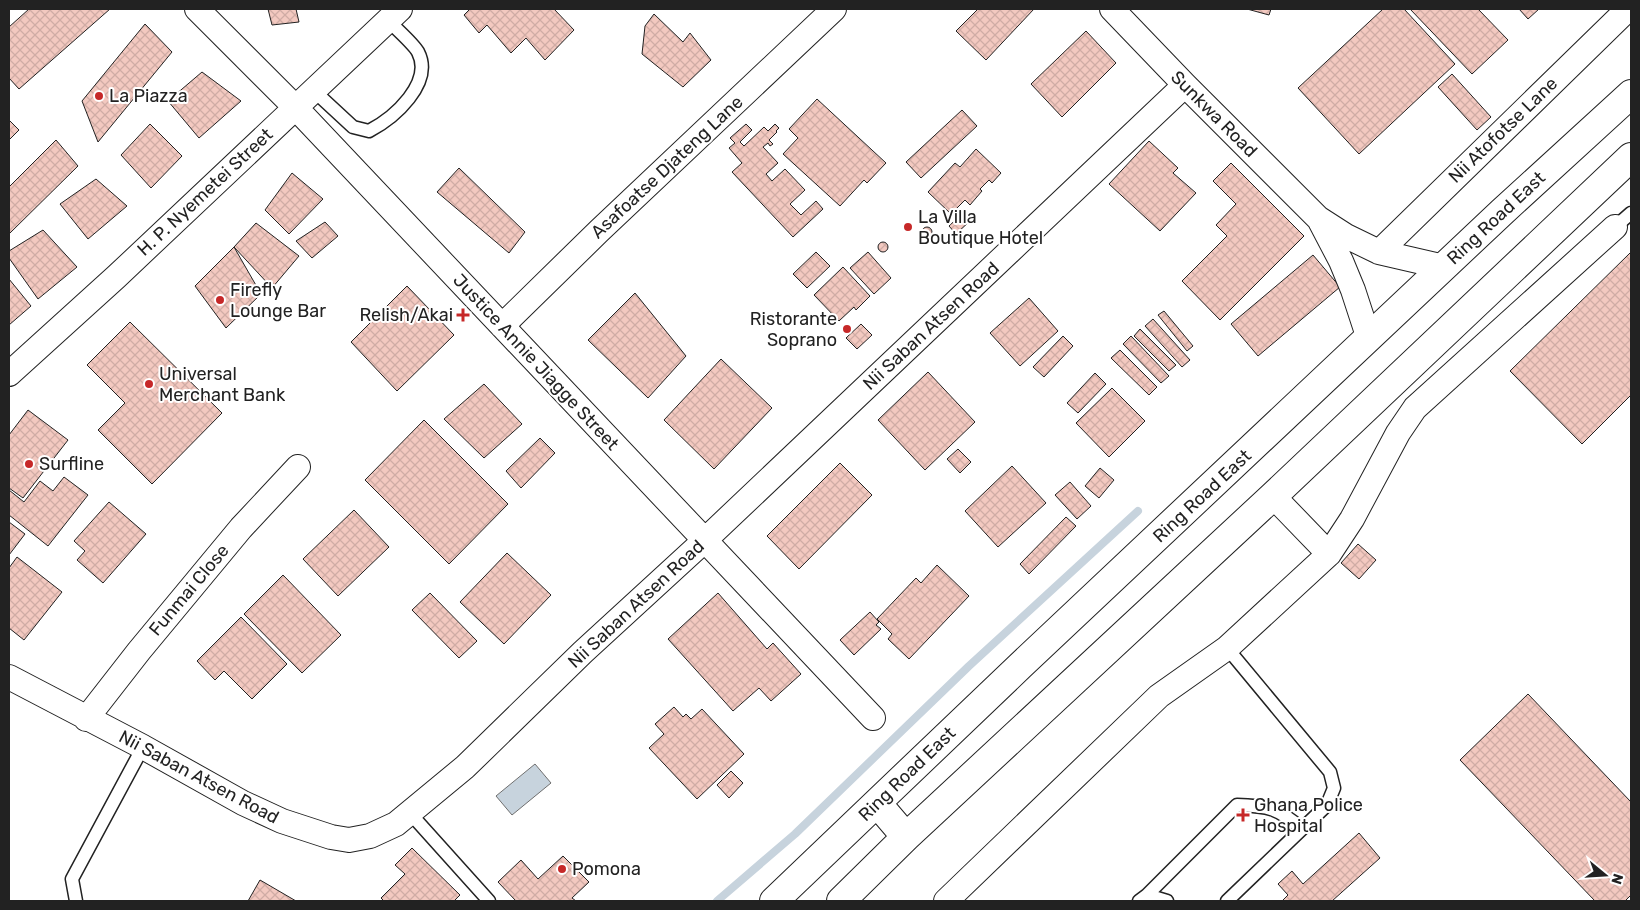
<svg xmlns="http://www.w3.org/2000/svg" width="1640" height="910" font-family="Rubik,sans-serif">
<style>
.water{fill:#c7d3dd;stroke:#6f6f6f}
.lines{fill:none;stroke-linecap:round;stroke-linejoin:round}
.stream{stroke:#c7d3dd;stroke-width:8}
.building{fill:url(#building-cross-hatch);stroke:#222}
.lane-casing{stroke:#222;stroke-width:15}
.street-casing{stroke:#222;stroke-width:26}
.primary-casing{stroke:#222;stroke-width:30}
.lane{stroke:#fff;stroke-width:12}
.street{stroke:#fff;stroke-width:24}
.primary{stroke:#fff;stroke-width:28}
.poi-dot{fill:#c62828;stroke:#fff;stroke-width:2}
.labels{text-anchor:middle;dominant-baseline:central;stroke-width:4;stroke-linejoin:round;paint-order:stroke}
.poi-label{font-size:18px;fill:#222;stroke:#fff;text-anchor:start}
.street-label{font-size:18px;fill:#222;stroke:#fff}
</style>
<defs>
<pattern id="building-cross-hatch" width="8" height="8" patternUnits="userSpaceOnUse" patternTransform="scale(1.25)"><rect width="8" height="8" fill="#f3c9c0"/><path d="M0 0l8 8M0 8l8-8" fill="none" stroke="#d0aca5"/></pattern>
</defs>
<rect width="100%" height="100%" fill="#fff"/>
<path class="water" d="M535,764L551,783L512,815L496,796Z"/>
<g class="lines">
<path class="stream" d="M717,901L795,834L969,666L1138,511"/>
</g>
<path class="building" d="M29,9H110L19,89L9,78V27Z
M268,9H296L299,22L272,25Z
M470,9H554L574,30L545,60L526,38L511,53L487,25L479,33L464,15Z
M978,9H1034L986,60L956,31Z
M1247,9H1271L1269,15Z
M1383,9H1404L1455,64L1359,154L1298,88Z
M1410,9H1478L1508,40L1472,74Z
M1519,9H1539L1528,19Z
M654,14L683,42L690,33L711,60L683,87L642,54L645,26Z
M145,24L172,52L98,142L82,101Z
M1086,31L1116,63L1062,117L1031,84Z
M202,72L241,101L199,138L168,101Z
M1452,74L1491,117L1477,130L1438,87Z
M817,99L886,163L867,183L864,180L840,206L783,154L798,138L789,129Z
M962,110L977,126L921,178L906,162Z
M9,120L19,130L9,140Z
M150,124L182,156L151,188L121,155Z
M746,124L752,130L740,142L744,146L764,127L768,131L775,124L779,128L776,131L777,132L769,140L773,144L770,146L768,143L763,147L778,163L766,174L772,181L785,169L805,190L790,204L801,215L816,201L823,209L793,237L732,172L742,163L729,148L735,143L730,138Z
M56,140L78,166L9,234V187Z
M1149,141L1178,168L1173,173L1196,193L1160,231L1109,184Z
M976,149L1001,173L992,183L989,180L980,189L982,191L970,205L965,200L951,214L928,192L955,163L960,167Z
M1231,163L1304,236L1220,320L1182,281L1227,236L1216,225L1236,204L1213,181Z
M459,168L525,232L509,253L437,192Z
M292,173L323,199L289,234L265,210Z
M96,179L127,206L88,239L60,204Z
M964,212L971,220L956,234L949,226Z
M325,222L338,236L312,258L296,241Z
M256,223L299,256L272,288L234,247Z
M922 232a5 5 0 1 1 10 0a5 5 0 1 1-10 0Z
M43,230L77,267L38,299L9,258V251Z
M878 247a5 5 0 1 1 10 0a5 5 0 1 1-10 0Z
M234,247L261,294L226,328L195,286Z
M816,252L830,266L807,288L793,274Z
M868,252L891,278L874,294L850,268Z
M1630,253L1631,255V395L1582,444L1510,371Z
M1313,255L1340,287L1258,356L1231,324Z
M843,267L870,296L856,310L854,307L839,321L814,295Z
M9,279L31,306L9,325Z
M407,286L454,335L397,391L351,342Z
M635,293L686,356L648,398L588,340Z
M1029,298L1058,331L1020,366L990,333Z
M1164,311L1193,346L1187,351L1158,315Z
M1153,319L1190,360L1182,367L1145,326Z
M130,322L222,413L152,484L98,430L125,403L87,365Z
M861,324L872,335L857,349L846,338Z
M1140,329L1176,365L1169,371L1134,336Z
M1063,336L1073,346L1044,377L1033,367Z
M1131,336L1169,376L1161,383L1123,344Z
M1120,350L1157,387L1149,395L1111,358Z
M721,359L772,408L714,469L664,420Z
M928,372L975,422L925,470L878,420Z
M1095,373L1106,384L1078,413L1067,403Z
M484,384L522,424L484,458L444,419Z
M1112,388L1145,421L1109,457L1076,423Z
M28,410L68,440L23,498L9,488V435Z
M424,420L508,504L449,564L365,480Z
M540,438L555,453L521,488L506,471Z
M958,449L971,462L960,473L947,459Z
M840,463L872,495L799,569L767,536Z
M1012,466L1046,503L998,547L965,511Z
M1100,468L1114,480L1099,498L1085,486Z
M64,477L88,495L48,546L9,515V490L24,502L40,481L53,491Z
M1070,482L1091,506L1077,519L1055,495Z
M109,502L146,534L103,583L77,560L85,551L74,541Z
M354,510L389,547L338,596L303,559Z
M1066,517L1076,526L1029,574L1020,564Z
M9,522L25,534L9,555Z
M1358,544L1376,560L1359,579L1341,563Z
M507,553L551,595L504,644L460,602Z
M17,557L62,592L24,640L9,628V568Z
M937,565L969,596L909,659L888,639L892,634L877,619L916,578L921,583Z
M283,575L341,635L302,673L244,614Z
M430,593L477,641L459,658L412,610Z
M718,593L767,649L773,643L801,674L771,701L759,688L733,711L668,639Z
M870,612L879,622L876,625L881,629L854,655L840,640Z
M241,617L287,664L252,699L224,671L215,680L197,661Z
M1528,694L1631,802V895L1625,901H1595L1460,760Z
M674,707L683,717L686,714L691,719L702,709L744,754L697,799L649,748L664,734L655,724Z
M731,771L743,783L729,798L717,785Z
M1359,833L1380,858L1332,901H1282L1288,895L1278,884L1292,871L1303,884Z
M412,848L460,895L454,901H384L381,898L405,874L395,865Z
M563,856L589,882L572,898L576,901H516L498,882L521,860L538,879Z
M260,880L296,901H248Z"/>
<g class="lines">
<g class="lane-casing">
<path id="lane" d="M313,90L353,127L369,131C394,118 434,83 418,52C413,43 395,28 388,20
M1615,227L1631,213
M1227,648L1330,772L1334,788L1327,805L1227,901
M409,812L489,901
M1147,895L1237,805C1269,806 1278,808 1302,829
M76,901L72,879L143,747
M1139,901L1147,895L1167,901"/>
</g>
<g class="street-casing">
<path id="street" d="M197,9L295,107L873,718
M1112,9L1185,85L1318,218L1346,236L1379,252L1444,267
M1319,219L1341,261L1353,290L1369,339
M1379,252L1628,9
M502,326L599,231L834,9
M9,374L116,277L400,9
M1273,496L1329,554
M9,677L143,747L243,803L282,821L331,837L349,840L370,836L396,824L465,767L583,652L704,541L1185,85
M86,719L139,651L241,528L298,467
M946,901L1159,696L1227,648L1329,554L1352,519L1398,433L1415,408L1615,227"/>
</g>
<g class="primary-casing">
<path id="primary" d="M877,803L906,837
M774,901L1020,666L1502,212L1631,94
M841,901L906,837L1273,496L1631,157"/>
</g>
<use href="#lane" class="lane"/>
<use href="#street" class="street"/>
<use href="#primary" class="primary"/>
</g>
<g class="poi-dot">
<circle cx="99" cy="96" r="5"/>
<circle cx="908" cy="227" r="5"/>
<circle cx="220" cy="300" r="5"/>
<path d="M460.5 307.5h5v5h5v5h-5v5h-5v-5h-5v-5h5z"/>
<circle cx="847" cy="329" r="5"/>
<circle cx="149" cy="384" r="5"/>
<circle cx="29" cy="464" r="5"/>
<path d="M1240.5 807.5h5v5h5v5h-5v5h-5v-5h-5v-5h5z"/>
<circle cx="562" cy="869" r="5"/>
</g>
<g class="labels">
<g class="poi-label">
<text x="109" y="96">La Piazza</text>
<text x="918" y="217">La Villa<tspan x="918" dy="21">Boutique Hotel</tspan></text>
<text x="230" y="290">Firefly<tspan x="230" dy="21">Lounge Bar</tspan></text>
<text x="453" y="315" text-anchor="end">Relish/Akai</text>
<text x="837" y="319" text-anchor="end">Ristorante<tspan x="837" dy="21">Soprano</tspan></text>
<text x="159" y="374">Universal<tspan x="159" dy="21">Merchant Bank</tspan></text>
<text x="39" y="464">Surfline</text>
<text x="1254" y="805">Ghana Police<tspan x="1254" dy="21">Hospital</tspan></text>
<text x="572" y="869">Pomona</text>
</g>
<g class="street-label">
<text transform="translate(1214 114) rotate(45)">Sunkwa Road</text>
<text transform="translate(1503 130) rotate(-44)">Nii Atofotse Lane</text>
<text transform="translate(667 167) rotate(-43)">Asafoatse Djateng Lane</text>
<text transform="translate(205 192) rotate(-43)">H. P. Nyemetei Street</text>
<text transform="translate(1496 218) rotate(-43)">Ring Road East</text>
<text transform="translate(931 326) rotate(-43)">Nii Saban Atsen Road</text>
<text transform="translate(536 362) rotate(47)">Justice Annie Jiagge Street</text>
<text transform="translate(1202 496) rotate(-43)">Ring Road East</text>
<text transform="translate(189 590) rotate(-50)">Funmai Close</text>
<text transform="translate(636 604) rotate(-43)">Nii Saban Atsen Road</text>
<text transform="translate(907 774) rotate(-44)">Ring Road East</text>
<text transform="translate(199 777) rotate(28)">Nii Saban Atsen Road</text>
</g>
</g>
<rect width="1640" height="910" fill="none" stroke="#222222" stroke-width="20"/>
<g transform="translate(1605 875) rotate(108)" stroke="#ffffff" stroke-width="4" paint-order="stroke">
<path d="M0-4L9 19L0 12L-9 19Z" fill="#222222"/>
<text y="-8" font-size="14" font-weight="bold" text-anchor="middle" fill="#222222">N</text>
</g>
</svg>
